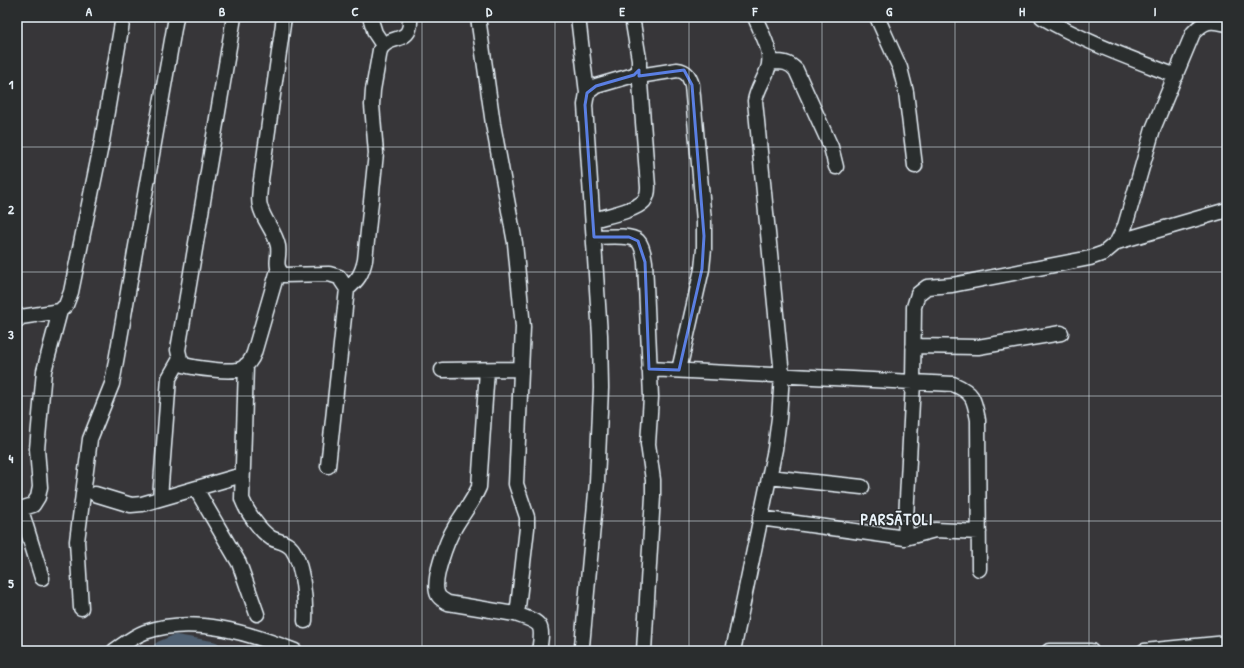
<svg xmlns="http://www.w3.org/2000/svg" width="1244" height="668" font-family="'Patrick Hand',sans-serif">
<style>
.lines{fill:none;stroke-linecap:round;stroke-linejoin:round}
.river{stroke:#506172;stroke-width:20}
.minor-casing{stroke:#e8f1f8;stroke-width:17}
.minor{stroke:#2a2d2e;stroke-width:14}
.marked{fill:none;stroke:#5a7fe2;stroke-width:3;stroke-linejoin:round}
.grid{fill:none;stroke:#e8f1f8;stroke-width:1;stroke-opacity:0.55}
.labels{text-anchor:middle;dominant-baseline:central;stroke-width:3;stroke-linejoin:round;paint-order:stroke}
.district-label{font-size:16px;font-weight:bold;letter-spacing:1px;fill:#e8f1f8;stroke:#2a2d2e}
.neatline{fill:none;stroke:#e8f1f8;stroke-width:1.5}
.grid-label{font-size:13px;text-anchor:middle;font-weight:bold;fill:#e8f1f8}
</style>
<rect width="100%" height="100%" fill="#373639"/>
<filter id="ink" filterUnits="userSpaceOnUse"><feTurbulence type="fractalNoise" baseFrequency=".025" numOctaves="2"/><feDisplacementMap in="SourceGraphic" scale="8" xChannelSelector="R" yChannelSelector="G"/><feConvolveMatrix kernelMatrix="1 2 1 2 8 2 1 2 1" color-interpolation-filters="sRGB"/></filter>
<g filter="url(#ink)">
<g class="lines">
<path class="river" d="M162,651L176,645L212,651"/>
<g class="minor-casing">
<path id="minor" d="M234,17L178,350L180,359L184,365C195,368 231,373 241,369C247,366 252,359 254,353L278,270
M284,17L260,187C260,193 258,200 260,206C263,220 275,231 278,246C280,258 273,265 283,275L329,274L339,277L347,289L328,466
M370,17L375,33L383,45
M478,17L493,124L515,243L523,327L516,484L527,517V528L518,607L515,614L448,603C445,601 440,599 438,595C431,582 447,540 455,527C463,513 472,503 479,487L487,370
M578,17L587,93
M877,17L900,68L906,92L915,166
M1042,17C1084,42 1130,58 1176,76
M770,62C781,62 788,61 796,70L831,147L836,167
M639,76L677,70C687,71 689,76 692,85L704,221V249L702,269L679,370
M593,220C606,216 635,211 644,201C647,197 648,192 648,187L639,70
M594,237C605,237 630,234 638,241C643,246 644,256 645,262L651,397L648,444L653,480V496L644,651
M1117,242L1227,210
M347,289C358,280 362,274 365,260L376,153L372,105L373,90L380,50C390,32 412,47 410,17
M17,321L21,317L60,311L66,305L71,292L102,141L123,17
M913,346L978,347L1061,333
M246,365L242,499C247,512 259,530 271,538C278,542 286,541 292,549C303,564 306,602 305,621
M649,369L953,384C974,393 974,399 978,420L979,569
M442,370L521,369
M769,477L862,487
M196,489L239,563L257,614
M95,494L131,505L142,504L242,475
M160,498L169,378L180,359
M17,510L33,505L38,497L40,487L37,449L44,371L60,311
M21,510L42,578
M760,518L905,538L935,530L979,532
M905,538L913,382L914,307L918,294L927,287L952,285L1090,258L1104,253L1117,242L1125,226L1153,129L1193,33C1205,20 1210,20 1227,24
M81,608L77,541L90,439L112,384L176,17
M515,614C541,623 544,622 539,651
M582,646L597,482L601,388L600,335L585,105L587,93L596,86L634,75L639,70V59L632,17
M114,651C124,644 134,636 145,632C194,615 249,633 295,651
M733,651L775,449L779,418L782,375L755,101C757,89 763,82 767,71C775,54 761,33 755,17
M1049,651H1091
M1144,651L1227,643"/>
</g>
<use href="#minor" class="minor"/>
</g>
</g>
<path class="marked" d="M639,70V76L684,70L692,85L704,236L702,269L679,370L649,369L645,262L638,241L629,237H594L585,105L587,93L596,86L634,75Z"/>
<path class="grid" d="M155,17V651M289,17V651M422,17V651M555,17V651M689,17V651M822,17V651M955,17V651M1089,17V651M17,147H1227M17,272H1227M17,396H1227M17,521H1227"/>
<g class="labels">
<g class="district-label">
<text x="897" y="519">PARSĀTOLI</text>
</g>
</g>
<rect width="1244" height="668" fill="none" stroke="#2a2d2e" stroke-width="44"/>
<rect x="22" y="22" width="1200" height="624" class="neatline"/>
<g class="grid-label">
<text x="89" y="16">A</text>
<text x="222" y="16">B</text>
<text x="355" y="16">C</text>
<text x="489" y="16">D</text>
<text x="622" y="16">E</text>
<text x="755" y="16">F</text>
<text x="889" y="16">G</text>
<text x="1022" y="16">H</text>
<text x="1155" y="16">I</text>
<text x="11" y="89">1</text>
<text x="11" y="214">2</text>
<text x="11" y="339">3</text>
<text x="11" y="463">4</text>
<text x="11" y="588">5</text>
</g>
</svg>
